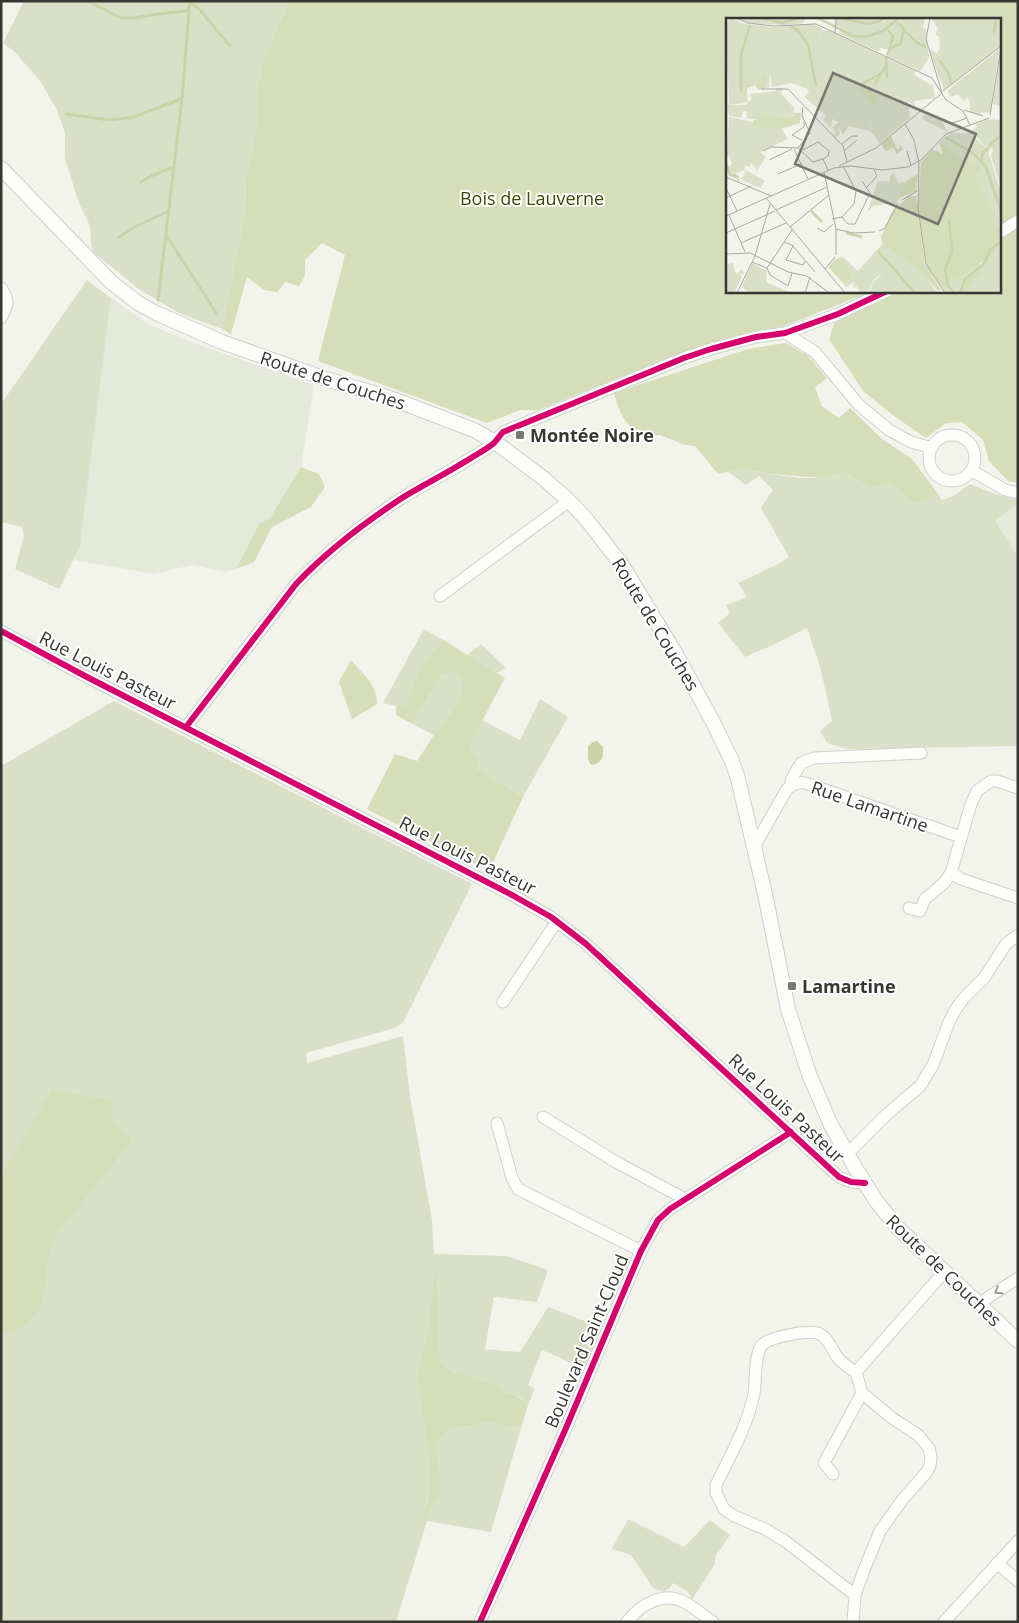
<svg xmlns="http://www.w3.org/2000/svg" width="1019" height="1623" font-family="'Open Sans',sans-serif">
<style>
.built{fill:#e5e9d9}
.green{fill:#dae0c8}
.forest{fill:#d5ddb9}
.water{fill:#c9d3a7}
.lines{fill:none;stroke-linecap:round;stroke-linejoin:round}
.stream{stroke:#c9d3a7;stroke-width:3}
.minor-casing{stroke:#ced0ca;stroke-width:13}
.major-casing{stroke:#ced0ca;stroke-width:16}
.minor{stroke:#fdfdfc;stroke-width:11}
.major{stroke:#fdfdfc;stroke-width:14}
.cycleway-casing{stroke:#fff;stroke-width:9}
.cycleway{stroke:#d6006c;stroke-width:6}
.oneway{stroke:#9a9a97}
.poi-dot{fill:#787973;stroke:#fff;stroke-width:2}
.labels{text-anchor:middle;dominant-baseline:central;stroke-width:4;stroke-linejoin:round;paint-order:stroke}
.park-label{font-size:18px;fill:#3d4800;stroke:#fff}
.street-label{font-size:18px;fill:#363732;stroke:#fff}
.poi-label{font-size:18px;font-weight:bold;fill:#363732;stroke:#fff;text-anchor:start}
.inset-river{fill:none;stroke:#c9d3a7;stroke-width:2.5}
.inset-road{fill:none;stroke:#a7a8a2;stroke-width:1}
.view{fill:#787973;fill-opacity:0.15;stroke:#787973;stroke-width:2.5}
.inset-edge{fill:none;stroke:#363732;stroke-width:2.5}
</style>
<rect width="100%" height="100%" fill="#f2f4ec"/>
<path class="built" d="M111,298L150,325L191,342L314,385L301,467L270,518L259,524L236,569L225,572L192,565L154,574L73,560L80,546Z
M1018,507V556L994,521L1012,508Z"/>
<path class="green" d="M24,1H289L263,61L258,85V122L246,179L245,212L222,329L179,313L140,290L92,251L90,226L79,203L65,159V133L56,108L40,81L15,52L3,43Z
M87,280L111,298L80,546L59,589L15,569L24,536L22,527L2,522L1,404Z
M743,469C766,473 802,481 825,477C832,476 838,474 845,472L870,488L891,484L915,504L939,495L942,500L955,495L970,484L998,495L1018,500V507L1012,508L995,521L1018,556V746L847,749L827,743L820,731L832,721L821,670L807,628L775,644L745,657L718,623L730,613L726,605L747,597L738,583L778,564L789,557L761,508L773,490L759,476L746,485L728,472Z
M424,629L443,640L421,666L405,705L396,706L383,703Z
M481,644L506,668L497,673L467,655Z
M455,671L463,679L460,700L434,735L411,723L416,718L441,676Z
M540,699L568,717L523,797L476,768L469,749L474,734L482,720L520,740Z
M114,701L472,884L403,1023L395,1028L306,1053L307,1063L403,1036L410,1096L432,1220L434,1254L507,1256L548,1270L537,1302L494,1297L485,1349L520,1352L548,1307L600,1327L585,1369L542,1350L528,1385L535,1388L528,1405L520,1397L503,1393L499,1385L453,1372L441,1363L439,1339L429,1327L417,1376L429,1460L427,1520L441,1482L436,1444L445,1433L459,1427L475,1426L487,1422L512,1428L522,1425L491,1532L427,1521L396,1622H1V766Z
M628,1519L684,1547L710,1520L730,1535L715,1557V1564L692,1600L688,1592L673,1583L670,1588L664,1592L653,1588L631,1555L612,1549Z"/>
<path class="forest" d="M289,1H1018V214L1000,225V19H728V291H873L784,326L753,331L673,356L538,410H520L487,423L318,361L345,255L322,243L305,260V276L299,286L285,282L277,292L264,290L247,277L231,334L222,329L245,212L246,179L258,122V85L263,61Z
M1018,227V483L1008,481L989,461L983,440L962,422L946,423L926,438L894,416L863,391L829,339L834,323L900,291H1000V237Z
M786,343L808,356L827,378L815,387L822,406L839,418L850,408L882,439L912,459L939,495L915,504L891,484L870,488L845,472L824,478L772,474L743,469L718,474L695,446L685,445L660,435L641,436C624,422 620,415 614,393L748,349Z
M301,467L319,474L325,487L311,507L272,527L254,562L236,569L259,524L270,518Z
M443,640L505,678L475,734L469,749L479,759L476,768L523,797L489,871L367,809L395,754L417,761L434,735L460,700L463,679L454,671L441,676L416,718L411,723L396,715V706L405,705L421,666Z
M351,660C362,673 378,686 377,704L352,719L339,682Z
M52,1089L89,1097L113,1099L112,1120L132,1140L55,1236L49,1252L42,1306L25,1325L5,1333L1,1332V1177Z
M435,1270L439,1304V1339L441,1363L453,1372L499,1385L503,1393C515,1394 520,1397 528,1405L522,1425L512,1428L487,1422L475,1426L459,1427L445,1433L436,1444L441,1482L440,1498L433,1504L427,1521L423,1518L428,1501L429,1460L417,1376L429,1327Z"/>
<path class="water" d="M597,741L603,747C604,756 602,762 593,765L590,764L588,758V746L593,742Z"/>
<g class="lines">
<path class="stream" d="M190,3L199,9L230,46
M93,4L121,18H133L167,13L186,11L189,8
M66,114L109,120L134,117L181,99
M141,182L151,176L171,168L174,169
M166,235L217,314
M119,237L136,226L169,211
M158,300L182,99L190,1"/>
<g class="minor-casing">
<path id="minor" d="M1000,232L1018,221
M1,288C10,301 8,305 1,318
M785,333L815,352L858,404L889,430L911,442L932,448
M929 458a23 23 0 1 1 46 0a23 23 0 1 1-46 0Z
M971,470L1005,490L1018,493
M440,596L569,501
M1,631L85,676L512,895L551,917L586,944L839,1177L851,1182L865,1183
M186,727L296,584C327,551 364,523 402,498C425,484 449,472 471,458C479,453 487,449 494,443C497,440 500,435 503,432L684,358L711,349L756,337L785,333L838,314L887,291
M793,784L791,780L801,763L814,758L921,753
M754,847L787,789C793,784 797,782 805,783L961,837
M951,873L961,879L1018,898
M909,908L920,911L925,899L944,883L951,873L971,804L977,791L991,781H997L1018,788
M503,1002L557,921
M543,1117L616,1162L685,1199
M497,1123L512,1178L518,1189L641,1251
M847,1154L885,1116L920,1086L933,1065L949,1022L956,1009L963,999L984,978L1006,944L1018,935
M822,1162L842,1145
M978,1304L1018,1278
M833,1474L824,1463L862,1393
M997,1563L1018,1581
M855,1595L785,1541L765,1529L734,1516L724,1509L716,1493V1485C731,1454 747,1427 754,1394C756,1382 754,1354 762,1345C770,1337 810,1329 820,1334C829,1339 832,1350 838,1358C843,1364 849,1368 856,1372L944,1272
M480,1622L566,1428L641,1251L658,1220L670,1209L791,1132
M627,1622C641,1604 664,1590 686,1603C696,1609 704,1616 713,1622
M853,1622L855,1595L864,1570L880,1531L903,1499L926,1473L930,1466L931,1457L929,1448L918,1435L892,1418L862,1393L856,1372
M944,1622L1018,1541"/>
</g>
<g class="major-casing">
<path id="major" d="M1,168L111,282L138,303L156,313L222,342L326,379L390,398L474,430L495,442L543,478L569,501L586,519L622,565L677,656L713,722L731,759L737,775L765,894L788,1009L809,1074L831,1125L856,1169L877,1202L897,1227L1018,1341"/>
</g>
<use href="#minor" class="minor"/>
<use href="#major" class="major"/>
<g class="cycleway-casing">
<path id="cycleway" d="M1,631L85,676L512,895L551,917L586,944L839,1177L851,1182L865,1183
M186,727L296,584C327,551 364,523 402,498C425,484 449,472 471,458C479,453 487,449 494,443C497,440 500,435 503,432L684,358L711,349L756,337L785,333L838,314L887,291
M480,1622L566,1428L641,1251L658,1220L670,1209L791,1132"/>
</g>
<use href="#cycleway" class="cycleway"/>
</g>
<defs><path id="oneway-chevron" d="M-2-3.5L2.5 0L-2 3.5" fill="none" stroke-width="1.6" stroke-linecap="round" stroke-linejoin="round" transform="scale(1.25)"/></defs>
<use class="oneway" href="#oneway-chevron" transform="translate(998 1291) rotate(147)"/>
<g class="poi-dot">
<rect x="515" y="430" width="10" height="10" rx="2.5"/>
<rect x="787" y="981" width="10" height="10" rx="2.5"/>
</g>
<g class="labels">
<g class="park-label">
<text x="532" y="198">Bois de Lauverne</text>
</g>
<g class="street-label">
<text transform="translate(333 380) rotate(18)">Route de Couches</text>
<text transform="translate(656 624) rotate(59)">Route de Couches</text>
<text transform="translate(108 670) rotate(27)">Rue Louis Pasteur</text>
<text transform="translate(870 806) rotate(19)">Rue Lamartine</text>
<text transform="translate(468 855) rotate(27)">Rue Louis Pasteur</text>
<text transform="translate(787 1108) rotate(43)">Rue Louis Pasteur</text>
<text transform="translate(944 1270) rotate(44)">Route de Couches</text>
<text transform="translate(586 1341) rotate(-67)">Boulevard Saint-Cloud</text>
</g>
<g class="poi-label">
<text x="530" y="435">Montée Noire</text>
<text x="802" y="986">Lamartine</text>
</g>
</g>
<g transform="translate(726 18)">
<rect width="275" height="275" fill="#f2f4ec"/>
<path d="M4,0L19,6L50,9L84,6L96,10L93,20L96,12H103L189,53L188,57L207,68L209,80L189,83V88L182,84L184,100L154,125L145,114V104L144,113L123,108L117,117L113,109L114,116L110,120L107,117L110,114L106,110L113,104L119,106L106,101L105,109L97,102L100,97L78,79L83,74L81,71L66,65L46,69L44,55L43,69L39,70V58L30,65L26,60L29,53L20,65L22,84L3,87L0,9ZM12,0H73L63,3L80,0L77,5L57,7L22,5ZM110,0H160L153,3L158,4L161,0H199L197,10L200,11L203,40L194,53L161,38L163,32L154,30L153,34L113,15L114,11L123,16L110,7ZM205,0H275V27L218,72L203,31L211,35L214,30L213,19L209,16L212,11ZM274,30L264,94L255,95V97L244,94V83L241,80L238,84L232,76L225,79L221,73ZM275,33V89L267,86ZM50,70H57L55,75L68,90L67,100L34,96L32,102L20,100L21,94L17,93L15,100L3,98L1,87H19L25,82V76L50,73ZM199,96L213,99L222,114L199,103L196,100ZM3,99L55,110L62,121L34,134L40,139L31,153L26,145L23,149L19,147L18,151L39,163L34,170L16,162L19,152L10,155L14,164L0,154V146L2,150L6,145L3,137L0,138ZM261,101L275,102V171L265,138L267,131L256,126L246,112L251,109L250,106ZM225,115H246L255,126L264,130L263,136L275,174V192L265,165L275,193V211L266,202L265,191L249,158L256,149L241,143L213,124ZM168,156L172,165L181,163L171,184L167,189V185L148,188L141,194L152,163L164,164V158ZM158,224L196,254L210,273L218,275H142L148,263L158,254L148,261L142,273L135,275L130,268L127,271L128,264L120,269L118,266L126,260L124,254L120,246L109,241L116,238L132,253ZM275,224V275H220L216,270L249,246H255ZM7,245L10,256L16,251L18,255L13,258L16,259L8,275H0V246ZM26,245L41,253L40,264L65,275H24L16,269Z" fill="#dae0c8"/>
<path d="M29,53L26,60L30,65L39,57V70L32,72L29,67L21,70V77L18,68ZM135,64L139,65L152,80L149,85H145L133,71ZM68,95H75L74,105L54,111L27,109V102H31L34,96L67,100ZM165,118L171,131H174L172,125L177,131L171,136L167,130L160,133L155,127ZM213,124L241,143L256,149L249,158L266,191V202L275,211V224L264,239L216,270L201,249L192,190L195,144L206,131L217,136ZM192,156L190,173L171,181L182,162ZM183,178H190L199,246L215,272L212,273L195,254L158,225L157,228L155,219L165,195ZM109,241L121,246L124,254L126,260L118,266L102,249ZM259,249L238,275H234L240,261Z" fill="#d5ddb9"/>
<path class="inset-river" d="M37,0L56,5L73,0M92,0L127,18L140,19L157,13L173,0M113,0L143,6L161,0M171,4L191,25L200,29M65,8L73,14L82,27L90,68M161,11L167,18L164,29M268,15L270,0M161,37L164,30L174,26L179,10M160,39L161,60M213,42L223,56L225,66M149,66L159,49M134,67L154,56M15,74V37L24,7M219,119L247,135L260,149L275,193M263,128L275,117M0,144L4,157L13,159M255,144L257,135L263,129M85,193L96,204M223,202L226,233L219,251L222,268L228,275M120,215L136,219M152,233L189,275M234,275L239,261L258,246L265,231L275,223"/>
<path class="inset-road" d="M10,0L22,5L48,8L90,6L206,60L220,82L237,93L244,107M109,15L110,0M35,71H62L117,128L121,144M217,73L275,28M238,92L257,98M264,97L275,31M219,101L224,106L241,100M179,106L188,122L193,145L192,190L200,246L219,275M76,122L66,117L78,109V104M116,126L126,118H132M72,130L84,115L76,98L77,89M68,131L82,161M77,132L92,124L103,133L102,138L97,141L102,152M119,132L131,122M37,133L45,129L72,130L87,144L97,141M181,133L185,148M43,142L66,131M113,148L150,130L216,75L200,21L204,0M98,154L110,211V237M52,156L75,146M0,159L45,178M0,170L11,193M140,170L151,158L148,152M0,180L25,168M40,180L119,275M176,182L191,173M50,192L101,169M3,197L19,234M0,198L108,150L125,148L156,152L182,149L195,142L220,116L263,100M116,199L128,186L130,173L117,148M106,201L116,199L122,206H129L144,175L136,163M64,209L103,177M91,210L98,214L107,206M110,211L127,215L149,214M153,213L159,210L172,185M0,215L49,193M58,224L66,227L89,254M15,225L60,205M67,228L60,242L77,247L79,243M0,236L24,235L62,254L81,258L103,275M26,244L41,250L66,212M41,250L44,257L62,268L66,255M99,251L109,239M11,275L29,238L44,186M79,275L84,259"/>
<path class="view" d="M107,55L250,116L212,206L69,146Z"/>
<rect width="275" height="275" class="inset-edge"/>
</g>
<rect width="1019" height="1623" fill="none" stroke="#363732" stroke-width="5"/>
</svg>
